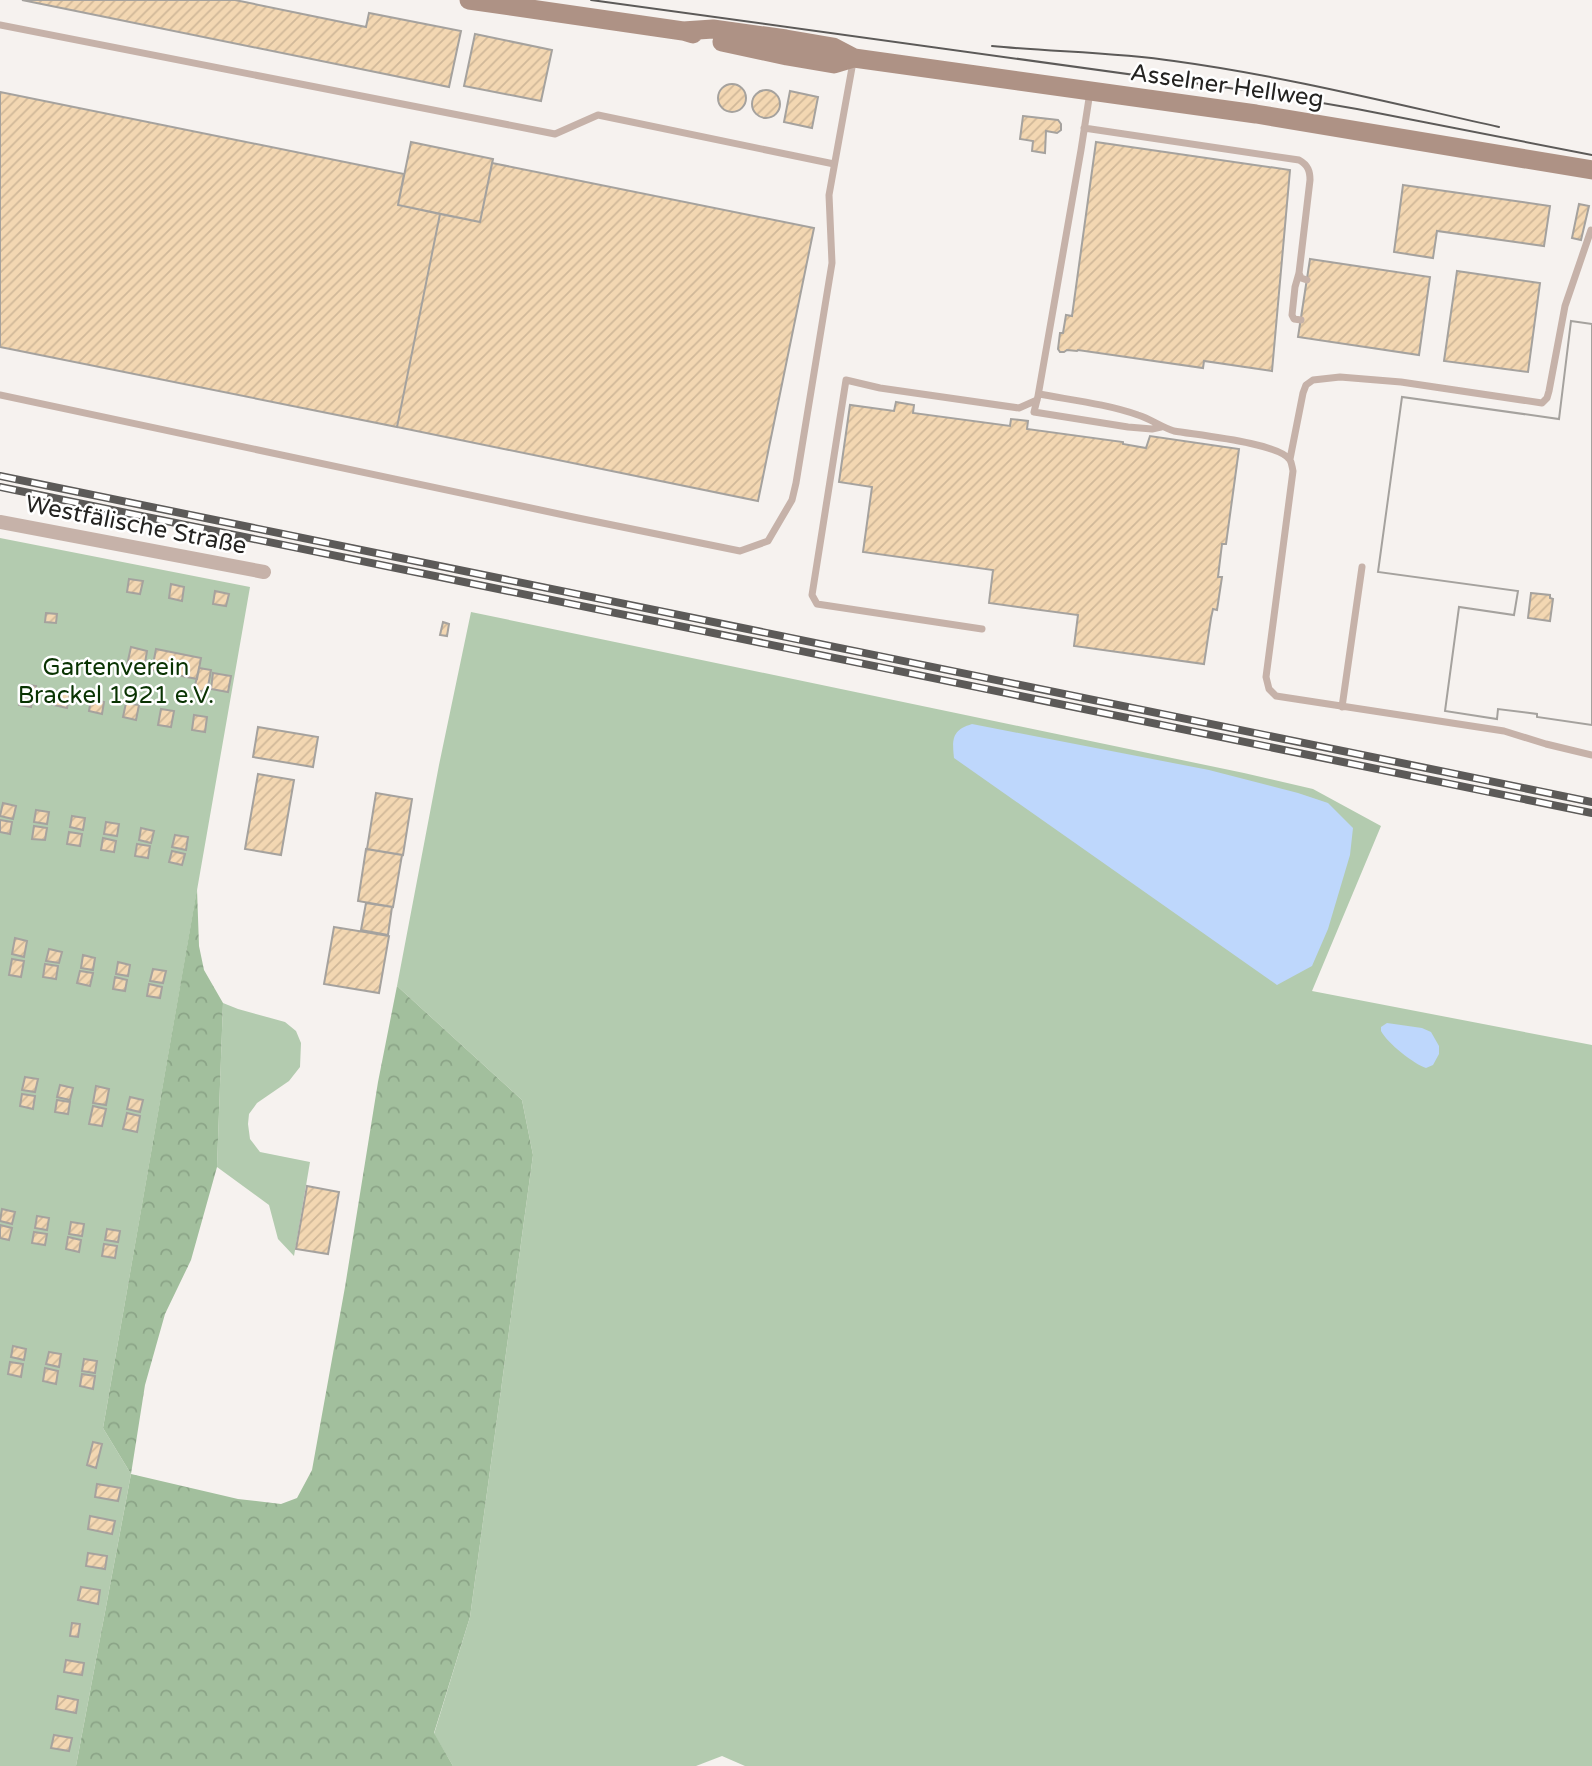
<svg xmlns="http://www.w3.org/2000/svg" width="1592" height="1766" font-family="'Varela Round',sans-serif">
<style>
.green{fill:#b3cbaf}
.forest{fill:url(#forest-crowns)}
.water{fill:#bed7fc}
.building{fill:url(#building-hatch);stroke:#a5a29e;stroke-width:2;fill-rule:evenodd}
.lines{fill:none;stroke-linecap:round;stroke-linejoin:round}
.service{stroke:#c6b2a9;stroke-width:7}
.minor{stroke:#c6b2a9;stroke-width:14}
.secondary{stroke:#ae9285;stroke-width:19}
.tram{stroke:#5c5a58;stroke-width:2}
.rail-casing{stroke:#5c5a58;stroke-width:8}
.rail{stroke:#fff;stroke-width:5;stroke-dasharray:16;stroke-linecap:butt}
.labels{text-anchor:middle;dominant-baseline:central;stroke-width:5;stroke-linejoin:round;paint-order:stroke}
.street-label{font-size:24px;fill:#242321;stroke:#fff}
.park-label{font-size:24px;fill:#093302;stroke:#fff}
</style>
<defs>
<pattern id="forest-crowns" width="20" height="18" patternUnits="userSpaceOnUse" patternTransform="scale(1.75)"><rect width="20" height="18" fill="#a2bf9d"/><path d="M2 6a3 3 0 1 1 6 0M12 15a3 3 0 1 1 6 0" fill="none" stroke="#8ba487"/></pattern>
<pattern id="building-hatch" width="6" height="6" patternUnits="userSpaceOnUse" patternTransform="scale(1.75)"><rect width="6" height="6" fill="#f3d7b2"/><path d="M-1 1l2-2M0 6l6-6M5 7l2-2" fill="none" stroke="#d0b899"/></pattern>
</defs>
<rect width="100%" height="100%" fill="#f6f2ef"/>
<path class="green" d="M0,538L250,587L103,1428L131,1474L76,1766H0Z
M471,612L1244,773L1313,789L1381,826L1312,991L1592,1045V1766H745L722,1756L696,1766H453L434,1734L470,1617L533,1155L522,1100L397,986L439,765Z
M223,1003L238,1009L285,1022L296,1031L301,1043L300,1067L289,1081L257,1103L249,1114L248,1124L250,1139L260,1152L310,1162L294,1256L278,1239L269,1205L217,1167Z"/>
<path class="forest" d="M197,889L199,946L204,970L223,1003L217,1167L191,1260L165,1314L145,1385L131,1474L238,1499L281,1504L297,1498L312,1470L345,1287L378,1082L397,986L522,1100L533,1155L470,1617L434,1733L453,1766H76L131,1474L103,1428Z"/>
<path class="water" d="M972,724L1209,770L1298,793L1328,803L1353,828L1350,855L1328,929L1312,966L1277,985L954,758C952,739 952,730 972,724Z
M1387,1023L1422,1028L1431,1032L1439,1046V1054L1433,1065L1426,1068C1414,1064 1387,1043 1381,1031V1027Z"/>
<path class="building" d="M22,0H235L366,27L369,13L461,31L449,87Z
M475,34L552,50L541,101L464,86Z
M718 98a14 14 0 1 1 28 0a14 14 0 1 1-28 0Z
M752 104a14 14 0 1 1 28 0a14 14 0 1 1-28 0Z
M790,91L818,97L812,128L784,122Z
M0,92L404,174L398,205L440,214L397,427L0,347Z
M1023,116L1058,120L1061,124V130L1057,133L1046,131L1045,153L1032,151L1033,141L1020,139Z
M411,142L493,159L480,222L398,205Z
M1096,142L1290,170L1272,371L1204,361L1203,368L1078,350L1077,351L1067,350L1064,352H1060L1058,349L1060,333H1063L1066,315L1072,316Z
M492,163L814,228L758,501L397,427L440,214L480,222Z
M1403,185L1550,206L1544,246L1437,231L1433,258L1394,252Z
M1579,204L1589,206L1581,240L1572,238Z
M1310,259L1430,277L1419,355L1298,337Z
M1457,271L1540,283L1528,372L1444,361Z
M1571,321L1592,324V725L1537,717V714L1498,709L1497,719L1445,711L1459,607L1514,615L1518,591L1378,572L1402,397L1559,419ZM1531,593L1550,595V598L1553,599L1550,621L1528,618Z
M1571,321L1592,324V725L1537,717V714L1498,709L1497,719L1445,711L1459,607L1514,615L1518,591L1378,572L1402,397L1559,419Z
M896,402L914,405L913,413L1010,426L1011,419L1028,421L1027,429L1123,442V444L1146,448L1150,436L1239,449L1226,544H1222L1218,577H1222L1217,610L1213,609L1211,618L1204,664L1074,646L1078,615L989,603L993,570L863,552L872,487L839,482L850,405L894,411Z
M129,579L143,581L140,594L127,592Z
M171,584L184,587L182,601L169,598Z
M215,591L229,594L226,606L213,604Z
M46,613L57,614L56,623L45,622Z
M443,622L449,624L447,636L440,635Z
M131,647L147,651L144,669L127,665Z
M156,649L201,658L197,679L152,670Z
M199,668L211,670L207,692L194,690Z
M213,673L231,676L228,692L211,689Z
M22,684L36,686L34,698L20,695Z
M57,691L70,694L67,708L54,705Z
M20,696L33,699L31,707L19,705Z
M91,699L104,702L102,714L89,711Z
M126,703L139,705L136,720L123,717Z
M161,709L174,711L171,727L158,725Z
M194,715L207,717L205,732L192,730Z
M258,727L318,737L313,767L253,757Z
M258,774L294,780L281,855L245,849Z
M376,793L412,799L403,855L367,849Z
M3,803L16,806L13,819L0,816Z
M36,810L49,812L47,824L34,822Z
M72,816L85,818L83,830L70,827Z
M0,820L12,822L10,834L0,832Z
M106,822L119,824L117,836L104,834Z
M34,826L47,828L45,840L32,839Z
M141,828L154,831L151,843L139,840Z
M69,832L82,834L80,846L67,844Z
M175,835L188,837L186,850L172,847Z
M103,838L116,841L114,852L101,850Z
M137,844L150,846L148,858L135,856Z
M366,849L402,855L393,907L358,901Z
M172,851L185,854L182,865L169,862Z
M366,903L392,907L388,935L361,930Z
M334,927L389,936L379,993L324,984Z
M15,938L27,941L24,957L12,954Z
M49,949L62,952L59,963L46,961Z
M83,955L95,958L93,970L81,968Z
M12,959L24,961L21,977L9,975Z
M118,962L130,965L128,976L116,974Z
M45,964L58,966L56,979L43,977Z
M153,969L166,971L163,983L150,981Z
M80,971L93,973L90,986L77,983Z
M115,977L127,980L125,991L113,989Z
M149,984L162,987L160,998L147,996Z
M25,1077L38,1079L35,1092L22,1090Z
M60,1085L73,1088L70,1100L57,1097Z
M96,1086L109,1089L106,1105L93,1103Z
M22,1094L35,1096L33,1109L20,1106Z
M130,1097L143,1100L140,1112L127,1109Z
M57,1100L70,1102L68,1114L55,1112Z
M93,1106L106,1109L102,1126L89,1124Z
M127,1113L140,1116L137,1132L123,1129Z
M307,1186L339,1192L328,1254L296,1249Z
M2,1209L15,1212L12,1224L0,1221Z
M37,1216L49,1218L47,1230L35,1228Z
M71,1222L84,1224L82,1236L69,1234Z
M0,1225L12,1228L9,1240L0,1238Z
M107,1229L120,1231L118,1242L105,1240Z
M34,1232L47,1234L45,1245L32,1243Z
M68,1237L81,1240L79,1252L66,1249Z
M104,1244L117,1246L115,1258L102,1256Z
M13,1346L26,1349L24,1360L11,1357Z
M49,1352L61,1354L59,1367L46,1364Z
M84,1359L97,1361L95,1373L82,1371Z
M10,1362L23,1364L21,1377L8,1374Z
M45,1368L58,1371L56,1384L43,1381Z
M82,1374L95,1376L93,1389L80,1386Z
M93,1442L102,1444L96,1468L87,1465Z
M97,1484L121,1488L118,1501L95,1497Z
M90,1516L115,1521L112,1534L88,1529Z
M88,1553L107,1556L105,1569L86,1566Z
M81,1587L100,1590L98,1604L78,1600Z
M72,1623L80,1624L78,1637L70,1636Z
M66,1660L84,1663L82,1675L64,1672Z
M58,1696L78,1700L76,1713L56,1709Z
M54,1735L72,1738L69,1751L51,1748Z"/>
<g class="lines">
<path class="service" d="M0,25L555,134L598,115L834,164
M1090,92L1081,150L1038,396L1034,412L1128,427L1152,429L1161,427
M1084,128L1299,160C1308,165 1310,171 1310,180L1299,273L1295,287L1292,315L1294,319L1301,320
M1299,273L1301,278L1307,280
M1039,394C1071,400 1107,404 1138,415C1151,419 1161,427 1174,431C1196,435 1280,443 1290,460C1292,463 1292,467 1293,471L1266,677L1269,689L1276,696L1504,731L1546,744L1592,755
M0,395L578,518L740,551L768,541L792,500L796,483L832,263L829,195L853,62
M1290,459L1303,393L1306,385L1313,380L1340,377L1401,382L1542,403L1547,398L1549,391L1565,306L1591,230
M982,629L817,604L812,595L846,380L880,388L1019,408L1037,400
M1342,707L1362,567"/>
<path class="minor" d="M0,522L264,572"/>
<path class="secondary" d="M469,0L683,31L693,34
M683,31L713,29L786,39L833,47L854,58L1256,114L1592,170
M722,42L787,56L834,64L854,58"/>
<path class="tram" d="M591,0L1258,92L1357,109L1592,155
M992,46C1053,52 1114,52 1174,61C1284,76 1391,103 1499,127"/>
<g class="rail-casing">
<path id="rail" d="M0,476L1592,802
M0,487L1592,813"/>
</g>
<use href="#rail" class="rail"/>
</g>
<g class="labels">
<g class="street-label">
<text transform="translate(1227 86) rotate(8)">Asselner Hellweg</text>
<text transform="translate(136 525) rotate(11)">Westfälische Straße</text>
</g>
<g class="park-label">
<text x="116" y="667">Gartenverein<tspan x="116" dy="28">Brackel 1921 e.V.</tspan></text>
</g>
</g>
</svg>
